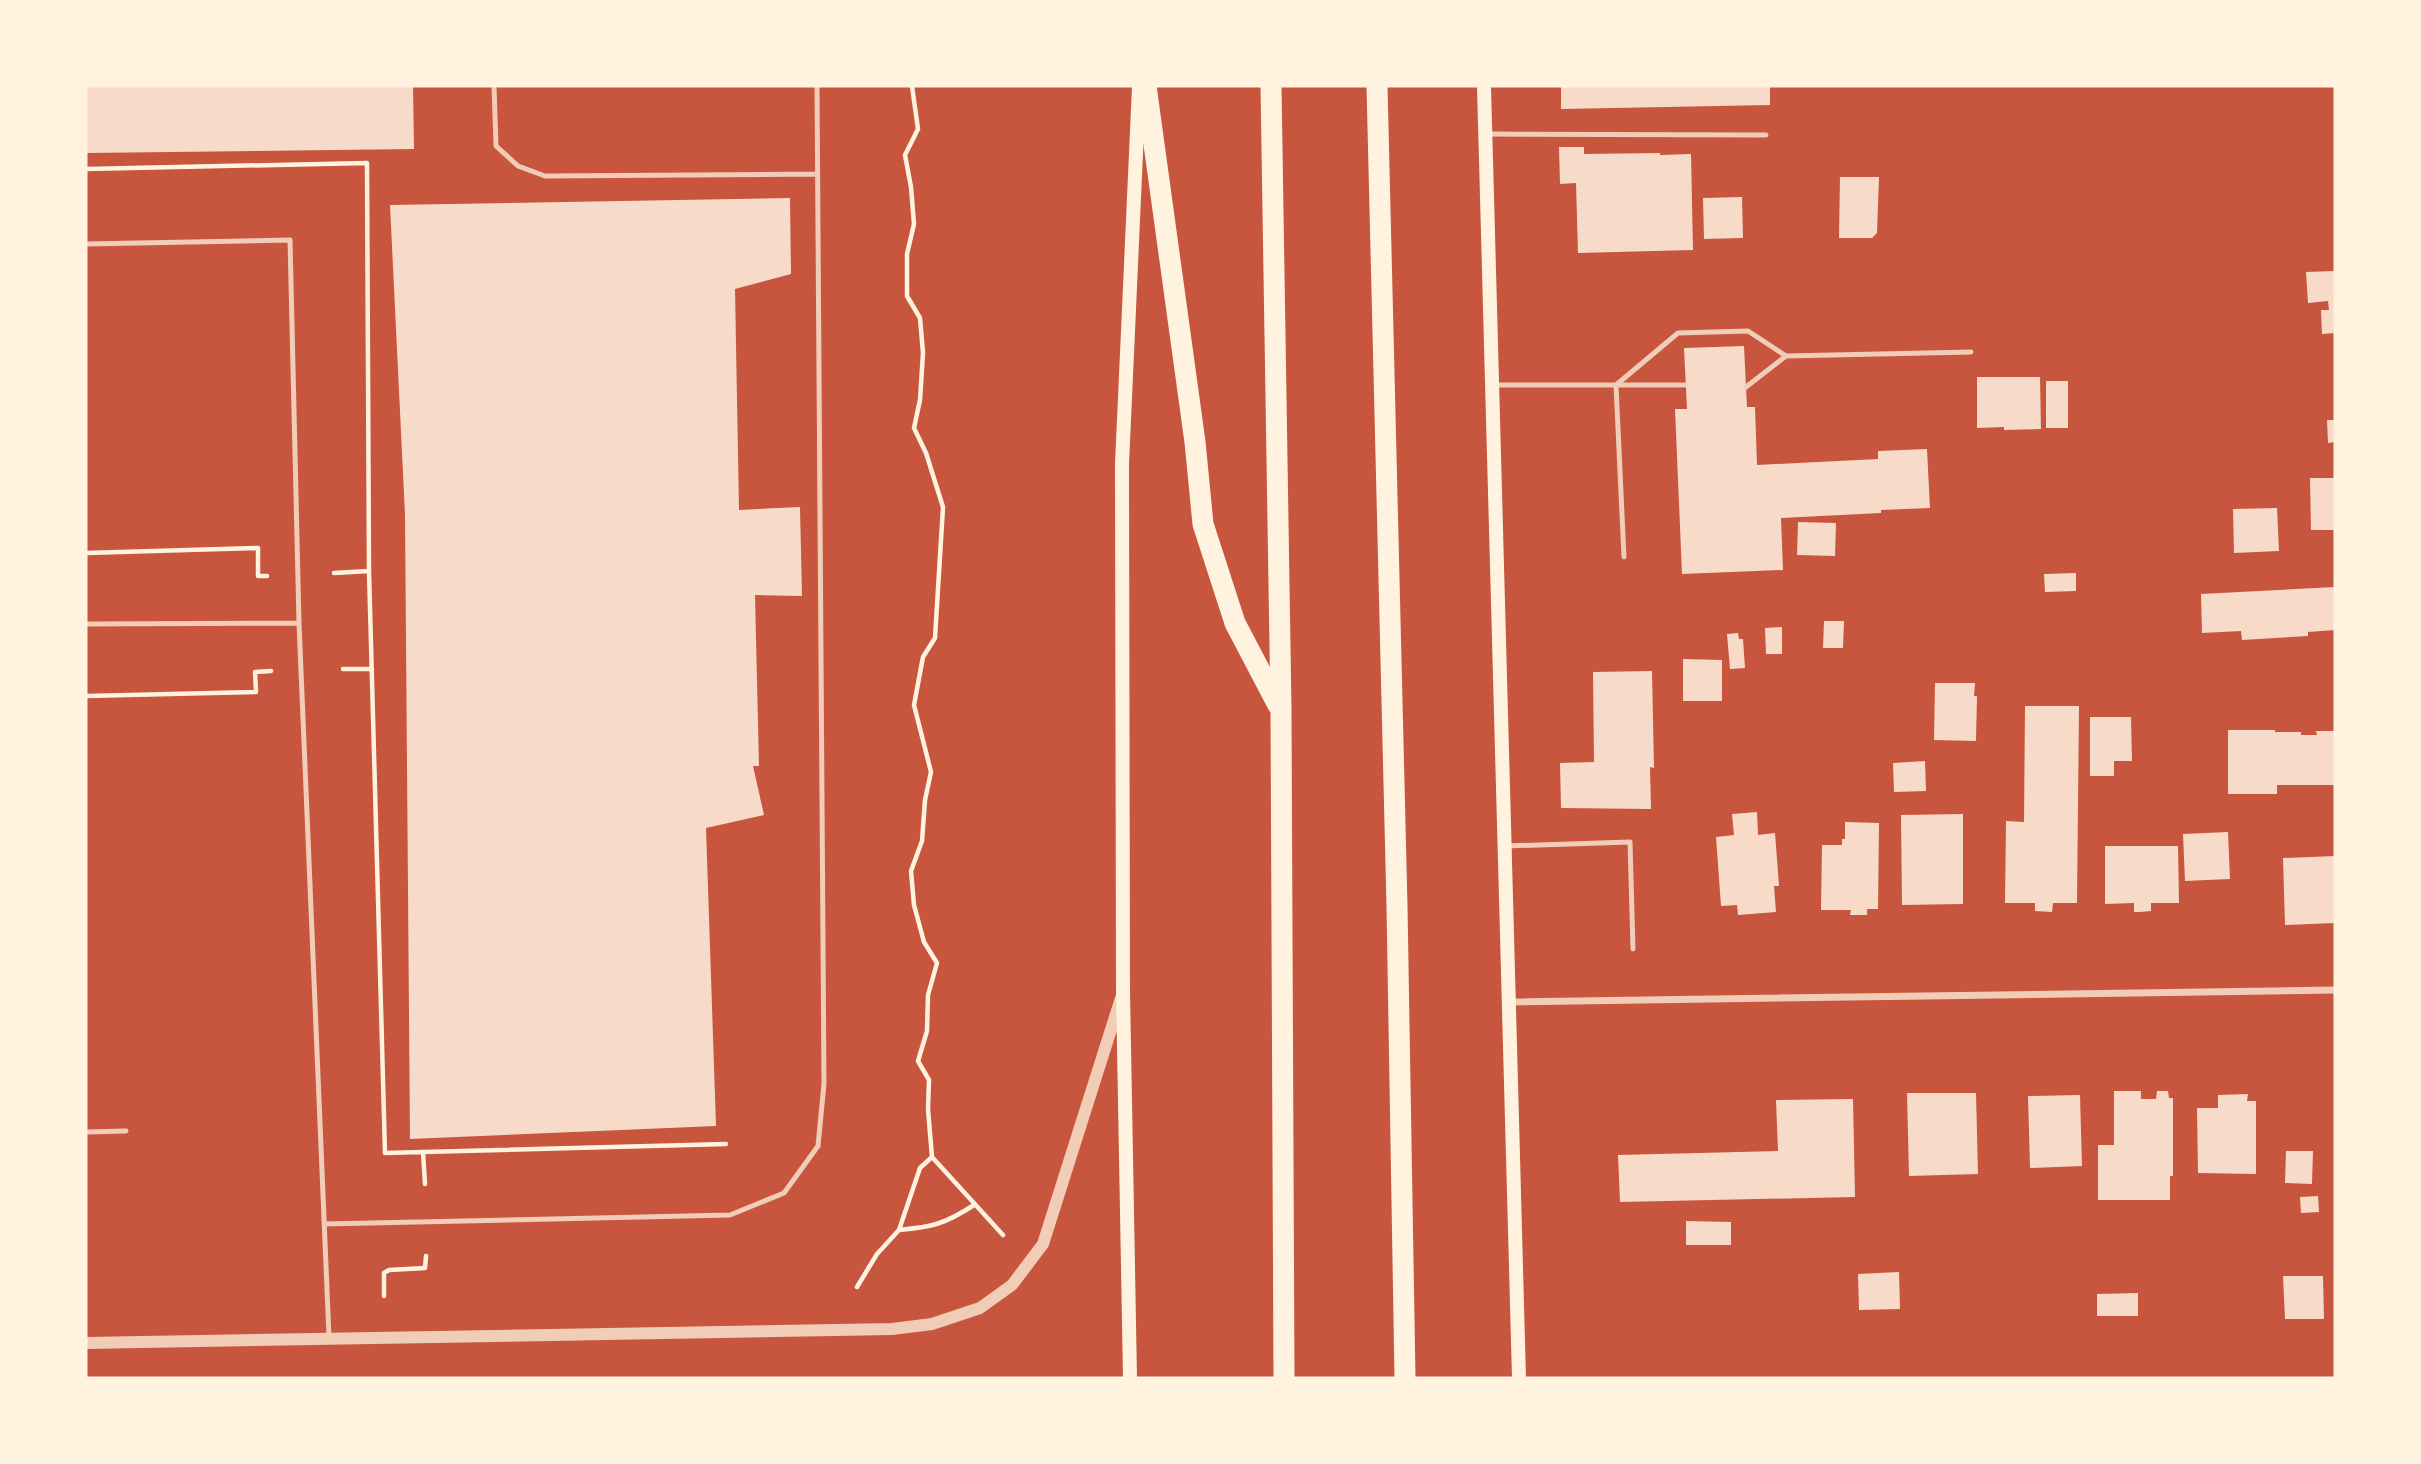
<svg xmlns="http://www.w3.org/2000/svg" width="2421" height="1464" font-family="Figtree,sans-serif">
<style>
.building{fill:#f7dbc8}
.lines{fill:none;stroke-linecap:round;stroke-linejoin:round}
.path{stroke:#fff3e0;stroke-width:4.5}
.service{stroke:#f1ccb7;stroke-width:5}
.minor{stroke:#f1ccb7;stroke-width:7}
.tertiary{stroke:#f1ccb7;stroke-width:12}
.secondary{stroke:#fff3e0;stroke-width:14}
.motorway{stroke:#fff3e0;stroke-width:21}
</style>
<rect width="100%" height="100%" fill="#c8553d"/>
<path class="building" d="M86,86H413L414,149L86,153Z
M1561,86H1770V105L1561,109Z
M1559,147H1584V154L1660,153V155L1691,154L1693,250L1578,253L1576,183L1560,184Z
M1840,177H1879L1877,233L1872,238H1839Z
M1742,197L1743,238L1704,239L1703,198Z
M790,198L791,274L735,289L739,510L800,507L802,596L755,595L759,766H753L764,815L706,828L716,1126L410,1139L405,515L390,205Z
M2335,271V333L2322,334L2321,310H2329L2328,301L2308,303L2306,272Z
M1744,346L1747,407H1755L1757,465L1878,459V451L1927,449L1930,508L1881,510V513L1781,518L1783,570L1682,574L1675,409H1687L1684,348Z
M1977,377H2040L2041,429L2004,430V427L1977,428Z
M2046,381H2068V428H2046Z
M2327,420H2335V442L2328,443Z
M2310,478H2335V530H2311Z
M2277,508L2279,551L2234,553L2233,509Z
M1798,522L1836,523L1835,556L1797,555Z
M2076,573V591L2045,592L2044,574Z
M2335,587V630L2308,632V636L2242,640L2241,631L2202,633L2201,594Z
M1824,621H1844L1843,648H1823Z
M1782,627V654H1766L1765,628Z
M1738,633L1739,639H1743L1745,668L1730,669L1727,634Z
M1683,659L1722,660V701H1683Z
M1652,671L1654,768L1650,767L1651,809L1561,808L1560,763L1594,762L1593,672Z
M1935,683H1975L1974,696H1977L1976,741L1934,740Z
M2025,706H2079L2077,903H2053L2052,912L2035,911V903H2005L2006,821L2024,822Z
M2090,717H2131L2132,761H2114V776H2090Z
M2228,730H2275V732H2301V735H2317L2316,731H2335V785H2277V794H2228Z
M1925,761L1926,791L1894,792L1893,763Z
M1757,812L1758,835L1775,833L1779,886H1774L1776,912L1738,915L1737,905L1721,906L1716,837L1734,835L1732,814Z
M1963,814V904L1902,905L1901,815Z
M1845,822L1879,823L1878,909H1867V915H1850L1851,910H1821L1822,845H1842V839H1845Z
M2228,832L2230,879L2185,881L2183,834Z
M2105,846H2178L2179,903H2151V911L2140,912H2134V903L2105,904Z
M2335,856V923L2285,925L2283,858Z
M2114,1091H2141V1099H2156L2157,1091H2168L2169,1098H2173V1176H2170V1200H2098V1145H2114Z
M1907,1093H1976L1978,1174L1909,1176Z
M2248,1094L2247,1101H2256V1174L2198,1173L2197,1108H2218V1095Z
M2080,1095L2082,1166L2030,1168L2028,1096Z
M1853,1099L1855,1197L1620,1202L1618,1155L1778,1151L1776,1100Z
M2286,1151H2313L2312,1184L2285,1183Z
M2318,1196L2319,1212L2301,1213L2300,1197Z
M1686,1221L1731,1222V1245H1686Z
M1899,1272L1900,1309L1859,1310L1858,1274Z
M2283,1276H2323L2324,1319H2285Z
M2138,1293V1316H2097V1294Z"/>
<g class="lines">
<path class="path" d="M912,86L918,129L905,155L911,187L914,224L907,254V296L920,318L923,353L920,400L914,428L926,453L943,507L935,638L923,657L914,705L931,772L925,800L922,841L911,871L914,905L924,942L937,963L928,995L927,1031L918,1061L929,1080L928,1109L932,1157L1003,1235
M86,169L367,163L369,571L334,573
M86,553L258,548V576H267
M369,571L385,1153L726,1144
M343,669H372
M86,696L256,692L255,672L271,671
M423,1152L425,1184
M932,1157L920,1168L899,1230C932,1227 945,1224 974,1205
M857,1287L877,1254L899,1230
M384,1296V1273L389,1270L425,1268L426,1256"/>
<path class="service" d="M494,86L496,146L518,166L545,176L817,174
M1485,134L1766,135
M86,244L290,240L299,623L329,1337
M1786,356L1971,352
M1494,385H1616L1624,557
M1685,385H1616L1678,333L1748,331L1786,356L1746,387
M86,624L299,623
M1505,846L1630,842L1633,949
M86,1132L126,1131
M324,1224L730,1215L784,1193L818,1146L824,1084L817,86"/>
<path class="minor" d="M1510,1002L2335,990"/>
<path class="tertiary" d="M86,1343L892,1329L932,1324L980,1308L1012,1285L1043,1244L1121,998"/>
<path class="secondary" d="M1484,86L1519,1378
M1130,1378L1123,991L1122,464L1139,87"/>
<path class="motorway" d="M1146,86L1195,442L1203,524L1235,623L1278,705
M1271,86L1281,709L1284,1378
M1377,86L1397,906L1405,1378"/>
</g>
<rect width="2421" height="1464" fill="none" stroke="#fff3e0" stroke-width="175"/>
</svg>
